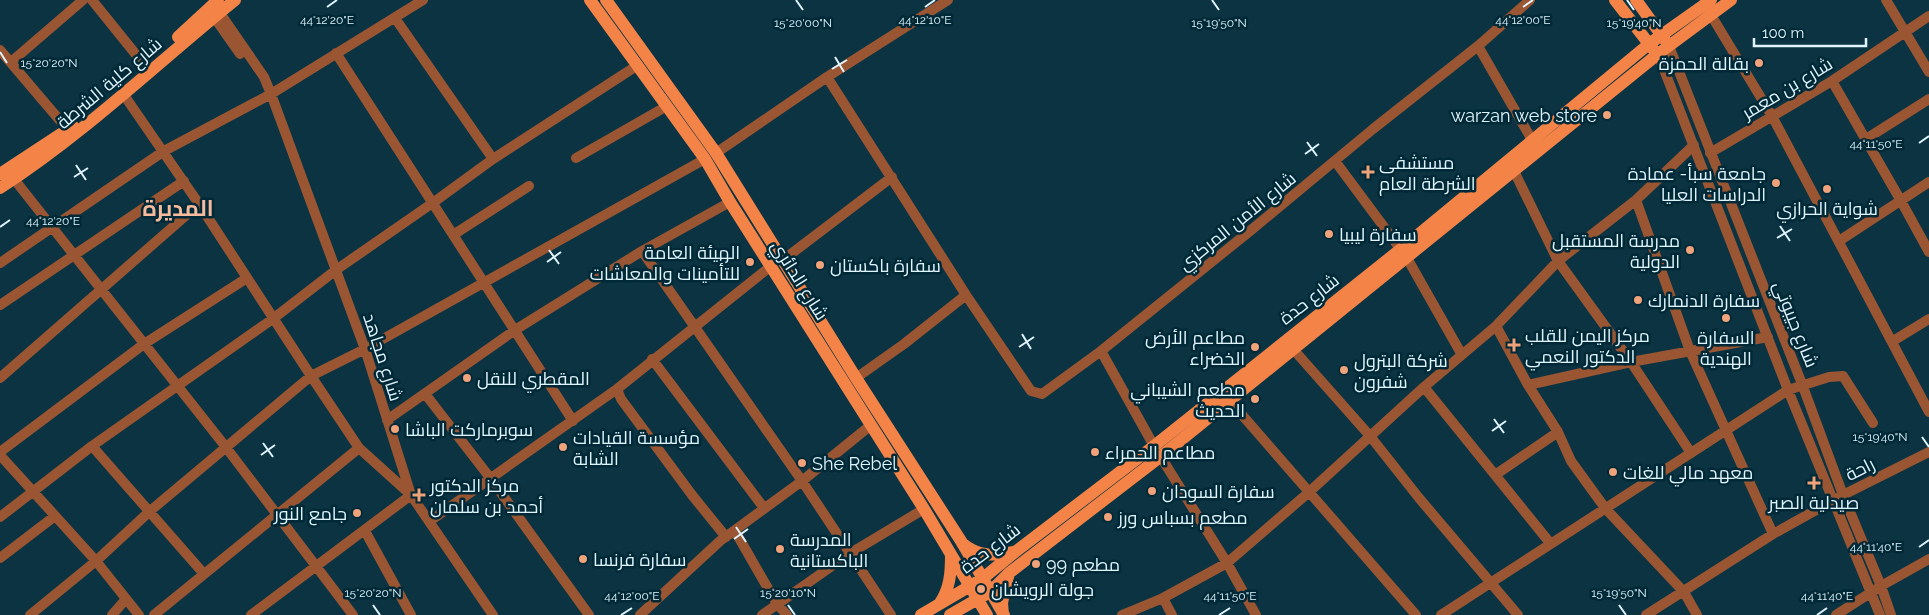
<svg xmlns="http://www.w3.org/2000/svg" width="1929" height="615" font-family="Raleway,Cairo,sans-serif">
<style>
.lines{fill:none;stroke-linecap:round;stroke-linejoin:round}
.minor{stroke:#9a5632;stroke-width:10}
.major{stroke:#f38347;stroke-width:12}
.ticks{fill:none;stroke:#dff4fd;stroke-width:2}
.poi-dot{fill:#f0a27a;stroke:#002937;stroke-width:2}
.labels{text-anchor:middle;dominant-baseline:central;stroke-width:5;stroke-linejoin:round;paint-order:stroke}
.poi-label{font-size:18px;fill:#dff4fd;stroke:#002937;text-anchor:start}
.street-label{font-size:18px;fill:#dff4fd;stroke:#002937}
.district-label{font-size:22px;font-weight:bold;fill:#f6ba9d;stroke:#002937}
.ticks-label{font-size:12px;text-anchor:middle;fill:#dff4fd;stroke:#002937;stroke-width:5;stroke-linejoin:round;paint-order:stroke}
</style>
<rect width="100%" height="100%" fill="#0b3342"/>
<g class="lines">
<path class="minor" d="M92,0L146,67
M1886,0L1929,72
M220,13L264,77L271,94L365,349L411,495L493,615
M1711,15L1772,116L1929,412
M214,17L240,54
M395,18L493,159
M1478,46L1532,140
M1669,46L1802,384L1843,495L1881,586L1891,615
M0,50L68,130
M336,53L573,421
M1658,54L1788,390L1880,615
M11,62L83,0
M827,77L966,295L1031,391L1042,394L1101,351L1250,231L1373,129L1478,46L1530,0
M1832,81L1901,201L1929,252
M124,95L199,204L311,376L359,448L411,495L251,615
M1866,139L1929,99
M716,153L827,77L948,0
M1710,153L1832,81L1929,16
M576,158L667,106
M1335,161L1407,258L1462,355
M1514,171L1558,261L1631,362L1691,453
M14,179L225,446L353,615
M1636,200L1690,351L1773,534
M453,235L529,186
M1839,241L1929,182
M642,251L802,481L891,615
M783,260L892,177
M0,263L164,151L271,94L423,0
M0,305L184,181
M1496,326L1528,385L1558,432L1571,461L1605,508L1684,592L1697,615
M1893,341L1929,319
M1293,349L1370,436L1419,498L1518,615
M1101,351L1154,446L1227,563L1256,615
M652,359L764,508
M0,378L199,204
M856,378L904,344L966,295
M1528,385L1631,362L1768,337
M1424,387L1550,543
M617,389L621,399L692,495L726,537
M426,395L491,479L589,615
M1230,401L1416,615
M387,420L515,330L642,251L730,202
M92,446L204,574
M0,452L144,344L247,278
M0,455L96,561L139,615
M1495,475L1558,432
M0,517L92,446L274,318L336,270L434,202L493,159L638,65
M430,521L617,389L771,266
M365,531L411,615
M735,531L777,604L787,615
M0,558L55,516
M1163,598L1172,615
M30,615L96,561L150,511L311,376L365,349L705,159
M112,615L126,599
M154,615L359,448
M640,615L720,541L802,481L871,425
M762,615L849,554L924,509
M1122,615L1163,598L1227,563L1308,493L1424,387L1496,326L1558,261L1636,200L1694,145
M1441,615L1788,390L1829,377L1843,376L1873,423
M1646,615L1773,534L1843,495L1929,452
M1836,615L1881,586L1929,559"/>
<path class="major" d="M590,0L705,159L730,202L924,509L987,615
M606,0L716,153L856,378L961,541L1004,615
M1615,0L1653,49
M1636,0L1665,40
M178,37L218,0
M0,174L73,126
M0,188C85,133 157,63 235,0
M962,543C978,557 994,556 1014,552
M940,603C950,588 951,573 951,555
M1003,614L1002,603L1009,573
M921,615L982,579L1015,552L1154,446L1401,249L1649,44L1711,0
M950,615L990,592L1009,573L1160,457L1658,54L1731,0"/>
</g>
<path class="ticks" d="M796,0L803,10M1212,0L1219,10M1627,0L1634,10M327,7L337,0M925,7L935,0M1523,7L1533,0M0,52L7,63M835,57L844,72M832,69L847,60M1307,142L1317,156M1919,143L1929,136M1305,154L1319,144M76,165L86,180M74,177L88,168M1780,226L1790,241M0,227L10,220M1777,238L1792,229M549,250L559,264M547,262L561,252M1022,334L1031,349M1019,347L1034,337M1494,419L1504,433M1492,431L1506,421M1922,437L1929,447M263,443L273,457M261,455L275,445M736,527L746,542M734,539L748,529M1919,547L1929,540M373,605L380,615M788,605L795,615M1619,605L1626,615M621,615L632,608M1219,615L1230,608M1817,615L1827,608"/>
<g class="poi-dot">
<circle cx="1759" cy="63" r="5"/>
<circle cx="1607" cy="115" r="5"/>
<path d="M1365.5 164.5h5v5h5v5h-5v5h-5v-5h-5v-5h5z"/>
<circle cx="1776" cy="183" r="5"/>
<circle cx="1827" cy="189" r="5"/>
<circle cx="1329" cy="234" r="5"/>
<circle cx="1690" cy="250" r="5"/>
<circle cx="750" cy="262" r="5"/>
<circle cx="820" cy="265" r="5"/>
<circle cx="1638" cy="300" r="5"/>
<circle cx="1726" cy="318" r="5"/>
<path d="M1511.5 337.5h5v5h5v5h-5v5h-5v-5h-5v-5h5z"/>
<circle cx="1255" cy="347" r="5"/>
<circle cx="1344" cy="370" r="5"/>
<circle cx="467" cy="378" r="5"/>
<circle cx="1255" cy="399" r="5"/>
<circle cx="395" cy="429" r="5"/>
<circle cx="563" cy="447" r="5"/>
<circle cx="1095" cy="452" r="5"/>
<circle cx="802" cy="463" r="5"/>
<circle cx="1613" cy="472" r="5"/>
<path d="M1811.5 475.5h5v5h5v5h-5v5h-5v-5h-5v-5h5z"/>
<circle cx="1152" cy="491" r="5"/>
<path d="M416.5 487.5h5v5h5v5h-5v5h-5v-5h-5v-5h5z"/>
<circle cx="357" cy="513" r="5"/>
<circle cx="1108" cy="517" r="5"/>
<circle cx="780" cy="549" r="5"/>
<circle cx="583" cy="559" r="5"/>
<circle cx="1036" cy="564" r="5"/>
<circle cx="981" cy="589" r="5"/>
</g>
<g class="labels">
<g class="poi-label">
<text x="1749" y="63" text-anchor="end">بقالة الحمزة</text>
<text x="1597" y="115" text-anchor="end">warzan web store</text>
<text x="1379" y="162">مستشفى<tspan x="1379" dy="21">الشرطة العام</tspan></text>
<text x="1766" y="173" text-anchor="end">جامعة سبأ- عمادة<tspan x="1766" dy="21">الدراسات العليا</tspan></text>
<text x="1827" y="208" text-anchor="middle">شواية الحرازي</text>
<text x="1339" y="234">سفارة ليبيا</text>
<text x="1680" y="240" text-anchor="end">مدرسة المستقبل<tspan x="1680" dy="21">الدولية</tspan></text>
<text x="740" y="252" text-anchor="end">الهيئة العامة<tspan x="740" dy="21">للتأمينات والمعاشات</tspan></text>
<text x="830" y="265">سفارة باكستان</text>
<text x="1648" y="300">سفارة الدنمارك</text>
<text x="1525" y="335">مركز اليمن للقلب<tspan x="1525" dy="21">الدكتور النعمي</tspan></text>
<text x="1245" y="337" text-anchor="end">مطاعم الأرض<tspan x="1245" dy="21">الخضراء</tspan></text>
<text x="1726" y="337" text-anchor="middle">السفارة<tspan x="1726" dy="21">الهندية</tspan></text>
<text x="1354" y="360">شركة البترول<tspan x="1354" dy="21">شفرون</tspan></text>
<text x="477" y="378">المقطري للنقل</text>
<text x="1245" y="389" text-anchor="end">مطعم الشيباني<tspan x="1245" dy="21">الحديث</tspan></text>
<text x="405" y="429">سوبرماركت الباشا</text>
<text x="573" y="437">مؤسسة القيادات<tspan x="573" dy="21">الشابة</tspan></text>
<text x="1105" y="452">مطاعم الحمراء</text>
<text x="812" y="463">She Rebel</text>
<text x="1623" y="472">معهد مالي للغات</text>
<text x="430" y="485">مركز الدكتور<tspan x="430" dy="21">أحمد بن سلمان</tspan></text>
<text x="1162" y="491">سفارة السودان</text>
<text x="1814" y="502" text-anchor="middle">صيدلية الصبر</text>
<text x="347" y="513" text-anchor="end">جامع النور</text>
<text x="1118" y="517">مطعم بسباس ورز</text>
<text x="790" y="539">المدرسة<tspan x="790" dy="21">الباكستانية</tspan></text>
<text x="593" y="559">سفارة فرنسا</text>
<text x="1046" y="564">مطعم 99</text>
<text x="991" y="589">جولة الرويشان</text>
</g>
<g class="street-label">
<text transform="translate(109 83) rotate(-40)">شارع كلية الشرطة</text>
<text transform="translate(1787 88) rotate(-31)">شارع بن معمر</text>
<text transform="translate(1237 221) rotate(-39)">شارع الأمن المركزي</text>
<text transform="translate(800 280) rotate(58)">شارع الدائري</text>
<text transform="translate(1309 299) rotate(-38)">شارع حدة</text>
<text transform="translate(1796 324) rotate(68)">شارع جيبوتي</text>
<text transform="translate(383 357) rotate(72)">شارع مجاهد</text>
<text transform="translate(1860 469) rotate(-27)">راحة</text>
<text transform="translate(990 548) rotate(-37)">شارع حدة</text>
</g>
<g class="district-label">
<text x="178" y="208">المديرة</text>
</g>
</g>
<g class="ticks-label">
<text x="327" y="24">44°12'20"E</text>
<text x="925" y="24">44°12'10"E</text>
<text x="1523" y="24">44°12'00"E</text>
<text x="803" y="27">15°20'00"N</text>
<text x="1219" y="27">15°19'50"N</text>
<text x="1634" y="27">15°19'40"N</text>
<text x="49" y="67">15°20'20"N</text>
<text x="1876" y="148">44°11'50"E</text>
<text x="53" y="225">44°12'20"E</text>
<text x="1880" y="441">15°19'40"N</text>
<text x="1876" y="551">44°11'40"E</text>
<text x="373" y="597">15°20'20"N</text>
<text x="788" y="597">15°20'10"N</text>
<text x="1619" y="597">15°19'50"N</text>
<text x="632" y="600">44°12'00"E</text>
<text x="1230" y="600">44°11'50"E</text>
<text x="1827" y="600">44°11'40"E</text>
</g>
<path d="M1754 38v8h112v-8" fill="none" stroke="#dff4fd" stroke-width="2.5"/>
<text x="1762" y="38" font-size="15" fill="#dff4fd" stroke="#002937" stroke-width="4" paint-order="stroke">100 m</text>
</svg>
